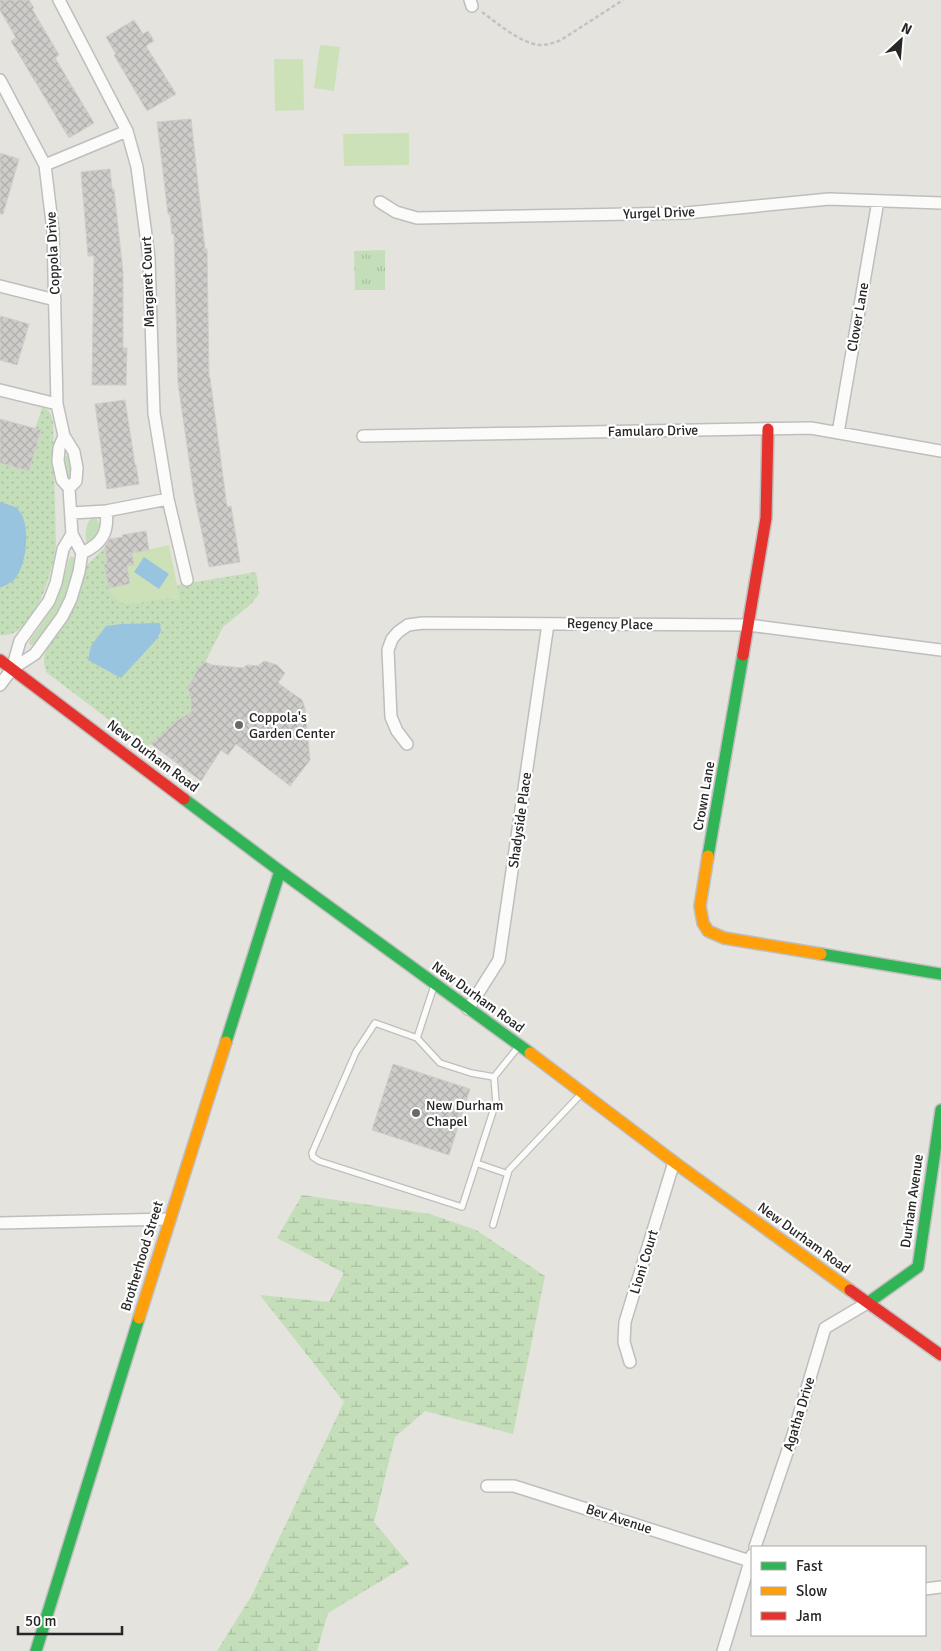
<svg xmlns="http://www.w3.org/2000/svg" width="941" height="1651" font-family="Signika,sans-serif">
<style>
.grass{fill:url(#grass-dots)}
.wetland{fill:url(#wetland-marsh)}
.park{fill:url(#park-tufts)}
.garden{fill:#c4deba}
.pitch{fill:#cce1b8}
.water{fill:#99c4df}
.building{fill:url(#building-cross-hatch);stroke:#cfceca}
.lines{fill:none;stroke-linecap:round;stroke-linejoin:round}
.lane-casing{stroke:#bfbebe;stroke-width:8}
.street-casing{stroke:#bfbebe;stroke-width:14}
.fast-casing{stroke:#bfbebe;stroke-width:14}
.slow-casing{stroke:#bfbebe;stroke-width:14}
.jam-casing{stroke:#bfbebe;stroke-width:14}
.path{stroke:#c2c2c2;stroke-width:2.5;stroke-dasharray:4 2.5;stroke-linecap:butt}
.lane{stroke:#fbfbfa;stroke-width:5.5}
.street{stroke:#fbfbfa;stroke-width:11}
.fast{stroke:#30b455;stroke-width:11}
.slow{stroke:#ff9f0a;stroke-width:11}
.jam{stroke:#e5322d;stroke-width:11}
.poi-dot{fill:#696967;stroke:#fff;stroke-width:2}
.labels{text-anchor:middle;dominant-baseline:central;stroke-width:4.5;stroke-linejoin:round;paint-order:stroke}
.street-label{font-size:14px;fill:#272727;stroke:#fff}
.poi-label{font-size:14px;fill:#272727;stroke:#fff;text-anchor:start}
</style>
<defs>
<pattern id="grass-dots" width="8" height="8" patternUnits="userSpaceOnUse" patternTransform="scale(1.25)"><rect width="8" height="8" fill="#c4deba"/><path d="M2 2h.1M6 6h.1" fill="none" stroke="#a8bea0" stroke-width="1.8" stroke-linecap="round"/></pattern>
<pattern id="wetland-marsh" width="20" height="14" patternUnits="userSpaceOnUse" patternTransform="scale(1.25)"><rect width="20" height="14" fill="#c4deba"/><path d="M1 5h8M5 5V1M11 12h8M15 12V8" fill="none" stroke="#a8bea0"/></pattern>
<pattern id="park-tufts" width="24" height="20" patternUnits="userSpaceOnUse" patternTransform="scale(1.25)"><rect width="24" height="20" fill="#c4deba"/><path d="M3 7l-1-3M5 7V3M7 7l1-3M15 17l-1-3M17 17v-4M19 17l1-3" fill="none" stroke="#a8bea0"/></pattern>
<pattern id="building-cross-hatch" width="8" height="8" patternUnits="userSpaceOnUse" patternTransform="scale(1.25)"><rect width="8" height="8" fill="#cdccc9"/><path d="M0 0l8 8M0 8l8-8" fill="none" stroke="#b0afad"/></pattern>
</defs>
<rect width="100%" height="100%" fill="#e4e3de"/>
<path class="grass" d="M42,408C50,408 51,415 53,422L56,545C53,571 34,640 0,635V463L29,471L41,431L35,429Z
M105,547L107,564H105L109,588L158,599L169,598L179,600L177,585L256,572L259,594L251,604L223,627L205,662L198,669L188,687L191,699V712L178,720L146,748L54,678L46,672L44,663V656L47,647L65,622L74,605L81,586L85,567Z"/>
<path class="wetland" d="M302,1195L430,1214L476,1230L545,1276L513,1434L425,1411L395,1437L374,1522L409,1564L328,1613L317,1651H217L252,1595L344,1402L260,1295L329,1302L344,1273L277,1238Z"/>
<path class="park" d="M385,250V290H355L354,251Z"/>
<path class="garden" d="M67,455L70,460L72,475L69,479L66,477L64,458Z
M92,517L96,518L100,525L95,537L87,543C84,536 86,522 92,517Z
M71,556L74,558C78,587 52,621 36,644L30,645L29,643L31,639C53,609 60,595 69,559Z"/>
<path class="pitch" d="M320,45L340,47L334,91L314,88Z
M274,59H303L304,110L275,111Z
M409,133V165L344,166L343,134Z
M169,545L180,600C176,600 172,598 168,598C147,598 119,617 109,588L130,584L127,566L134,564L132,553Z"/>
<path class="water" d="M0,502C5,504 11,505 15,507C33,518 27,567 14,580C10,583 4,586 0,588Z
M144,557L169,574L159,589L134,572Z
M160,623L161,631L156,640L121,678L88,660L91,646L106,626L121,624Z"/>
<path class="building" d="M0,0H29L34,8L32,9L59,55L55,58L94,123L69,138L11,41L16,38L0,10Z
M134,20L143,34L148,31L154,41L146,46L176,94L147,111L114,55L116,54L106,37Z
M191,119L205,249H207L209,378H210L227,507L231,506L240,562L209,567L194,494L178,383L174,234H172L170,214H168L157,122Z
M0,153L19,159L3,214H0Z
M110,169L112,189H114L123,272V348H127L126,385H92L94,256H88L81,172Z
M0,316L29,324L17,365L0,360Z
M125,400L135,465H136L139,484L107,489L95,404Z
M0,419L41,430L29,471L0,463Z
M146,531L149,550L132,553L134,565L127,566L130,584L109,588L104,564H107L105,547L110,539L123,537L122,535Z
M264,661L277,665L285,673L278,683L302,700L305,708L310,760L290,786L236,744L228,755L221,750L201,781L151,744L178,720L191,712V699L188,687L198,669L205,662L212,665L243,668L247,665L258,666Z
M393,1064L470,1089L449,1155L372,1130Z"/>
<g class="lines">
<g class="lane-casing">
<path id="lane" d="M417,1038L434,986
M494,1077L471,1073L440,1063L417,1038L375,1023L356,1052L312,1153L313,1157L319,1161L462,1207L496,1102L494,1077L519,1046
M476,1163L508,1174
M493,1225L509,1170L582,1093"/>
</g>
<g class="street-casing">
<path id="street" d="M59,0L127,131L137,167L149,258L154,413L168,499L187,580
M470,0L472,6
M0,80L45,165L53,231L57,404L64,436L74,452L77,468L76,481L69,488
M45,165L127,131
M380,202L396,212L417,218L686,213L829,199L941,203
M0,286L55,300
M0,390L57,404
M838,433L878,201
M363,436L811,428L941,451
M72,513L106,511L168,499
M82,553C102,544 109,532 106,511
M12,669L35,654L62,617L71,599L79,572L82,553L72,534L69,488L62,480L58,461L59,448L64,436
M0,685L12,669L20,641L49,601L56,583L63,549L72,534
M407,744L397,731L391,717L388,650L392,639L398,632L408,625L423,623L748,625L941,650
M468,1009L499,960L548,624
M0,1223L169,1219
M630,1362L624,1342L625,1322L674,1162
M487,1486H514L750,1561
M755,1547L792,1438L825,1328L869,1302
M925,1589L941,1587
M723,1651L752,1555"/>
</g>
<g class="fast-casing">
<path id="fast" d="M184,799L280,871L530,1053
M708,856L743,655
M821,954L941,974
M226,1042L280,871
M869,1302L918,1267L941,1110
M36,1651L139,1318"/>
</g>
<g class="slow-casing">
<path id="slow" d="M708,856L700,906L703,923L708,931L724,938L821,954
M530,1053L674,1162L850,1290
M139,1318L226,1042"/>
</g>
<g class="jam-casing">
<path id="jam" d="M743,655L766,518L768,429
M0,660L184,799
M850,1290L941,1355"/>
</g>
<path class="path" d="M482,12C497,23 523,45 541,45C548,45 554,43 561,40L623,0"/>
<use href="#lane" class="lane"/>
<use href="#street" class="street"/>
<use href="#fast" class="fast"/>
<use href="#slow" class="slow"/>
<use href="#jam" class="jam"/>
</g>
<g class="poi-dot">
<circle cx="239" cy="725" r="5"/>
<circle cx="416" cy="1113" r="5"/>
</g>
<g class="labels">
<g class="street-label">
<text transform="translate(659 213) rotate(-2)">Yurgel Drive</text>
<text transform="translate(53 253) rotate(-93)">Coppola Drive</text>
<text transform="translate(148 282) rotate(-92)">Margaret Court</text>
<text transform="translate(858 317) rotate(-80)">Clover Lane</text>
<text transform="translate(653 431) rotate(-1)">Famularo Drive</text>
<text transform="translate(610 624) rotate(1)">Regency Place</text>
<text transform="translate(153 756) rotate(37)">New Durham Road</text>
<text transform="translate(704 796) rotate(-80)">Crown Lane</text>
<text transform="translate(520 820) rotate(-82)">Shadyside Place</text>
<text transform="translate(478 997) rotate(36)">New Durham Road</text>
<text transform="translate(912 1201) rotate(-82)">Durham Avenue</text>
<text transform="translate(804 1238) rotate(36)">New Durham Road</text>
<text transform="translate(142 1256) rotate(-73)">Brotherhood Street</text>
<text transform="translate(644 1262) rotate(-73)">Lioni Court</text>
<text transform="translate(799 1414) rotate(-73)">Agatha Drive</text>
<text transform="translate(619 1519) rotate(18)">Bev Avenue</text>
</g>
<g class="poi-label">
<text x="249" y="717">Coppola's<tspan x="249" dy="16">Garden Center</tspan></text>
<text x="426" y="1105">New Durham<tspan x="426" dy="16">Chapel</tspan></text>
</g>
</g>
<rect x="751" y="1546" width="175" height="90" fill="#ffffff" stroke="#a9a9a9"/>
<rect x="761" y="1562" width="25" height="8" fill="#30b455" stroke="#a9a9a9"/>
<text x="796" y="1571" font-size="15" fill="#272727">Fast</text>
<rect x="761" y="1587" width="25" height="8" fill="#ff9f0a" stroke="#a9a9a9"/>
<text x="796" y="1596" font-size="15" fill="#272727">Slow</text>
<rect x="761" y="1612" width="25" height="8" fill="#e5322d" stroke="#a9a9a9"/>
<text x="796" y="1621" font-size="15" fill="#272727">Jam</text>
<g transform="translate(901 40) rotate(26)" stroke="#ffffff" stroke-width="4" paint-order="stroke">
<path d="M0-4L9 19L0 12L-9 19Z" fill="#272727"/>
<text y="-8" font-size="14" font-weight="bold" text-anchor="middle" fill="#272727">N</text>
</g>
<path d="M18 1626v8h104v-8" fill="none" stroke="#272727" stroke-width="2.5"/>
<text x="25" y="1626" font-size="15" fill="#272727" stroke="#ffffff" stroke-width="4" paint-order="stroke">50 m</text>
</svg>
